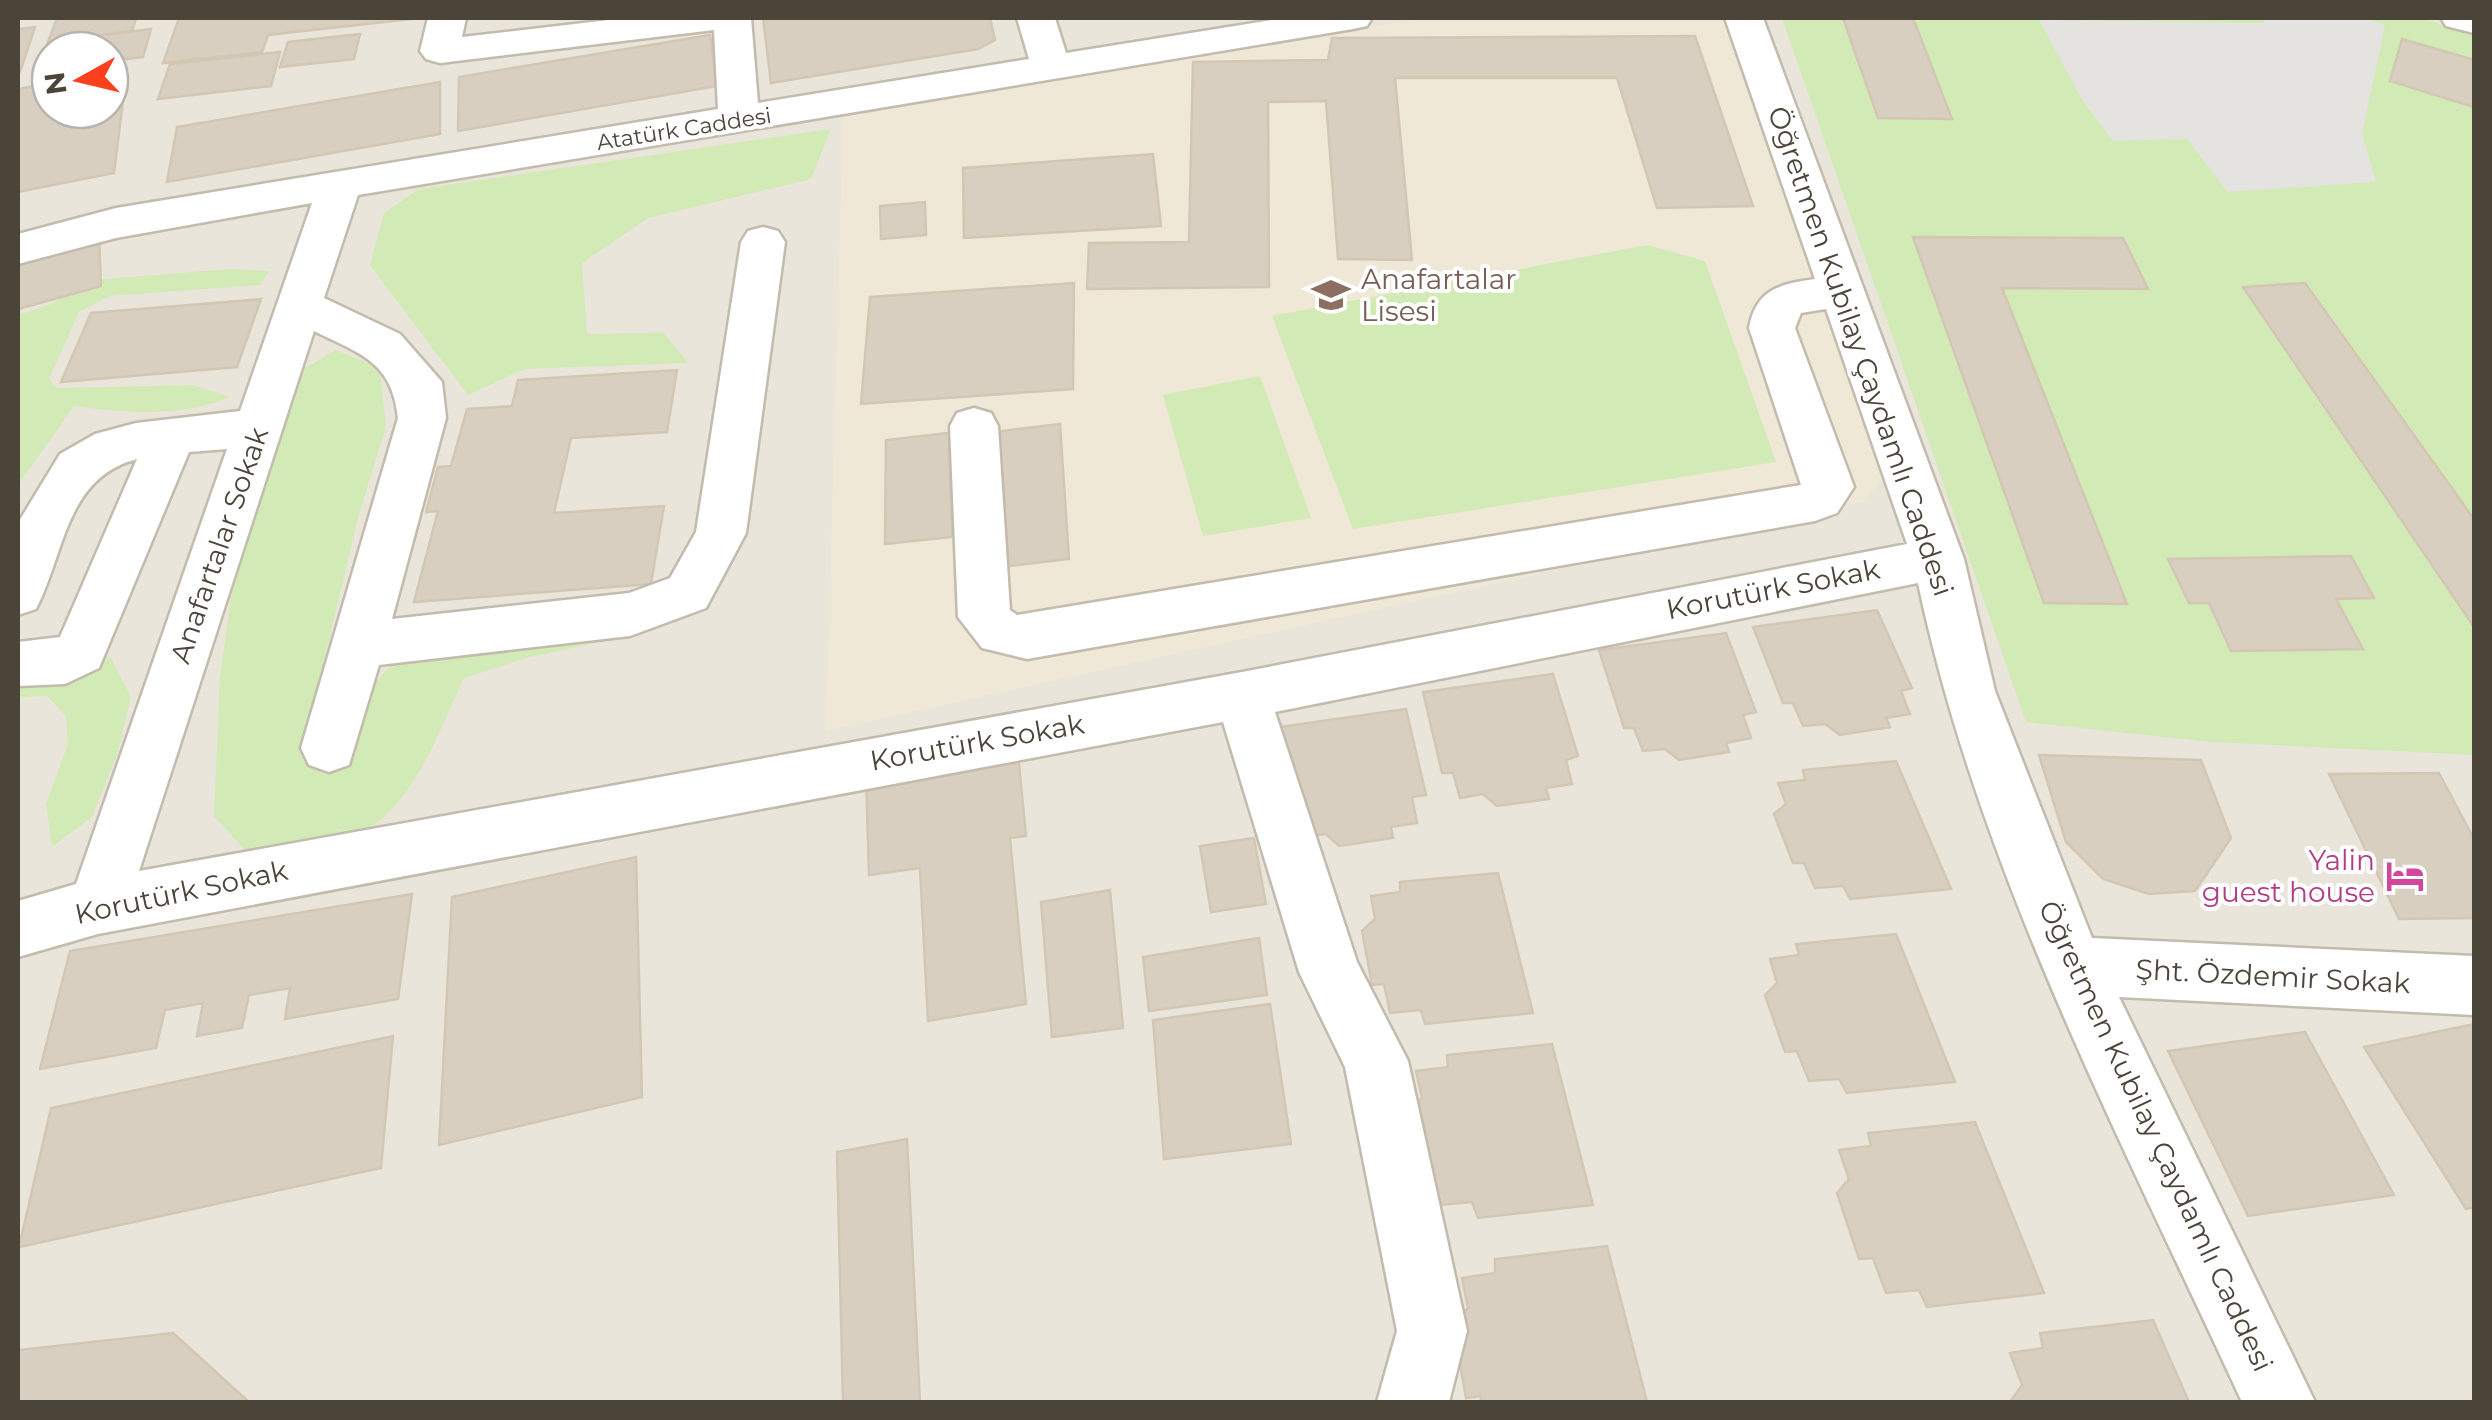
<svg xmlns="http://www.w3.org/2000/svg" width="2492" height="1420" font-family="Montserrat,sans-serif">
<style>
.residential{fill:#eae5da;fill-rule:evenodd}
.education{fill:#efe8d6}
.green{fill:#d2eab5}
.parking{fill:#e5e3e0}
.building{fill:#d8cfc1;stroke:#d3c7b4;stroke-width:2.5}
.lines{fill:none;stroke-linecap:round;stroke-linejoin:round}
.minor-casing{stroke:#c2bbae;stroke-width:5}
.minor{fill:#fff;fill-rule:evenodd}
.labels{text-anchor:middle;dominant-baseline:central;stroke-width:8;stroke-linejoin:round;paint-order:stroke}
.far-street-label{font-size:22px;fill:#4b4439;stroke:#fff}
.education-label{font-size:28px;fill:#785e54;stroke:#fff;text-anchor:start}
.street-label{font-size:28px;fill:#4b4439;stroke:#fff}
.hotel-label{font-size:28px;fill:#b23c85;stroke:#fff;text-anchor:end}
</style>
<rect width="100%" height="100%" fill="#f6f3ec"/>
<path class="residential" d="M18,18H2474V1402H18ZM50,50H110V110H50Z"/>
<path class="education" d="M1425,18H1726L1888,474L1863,502L826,731L843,117Z"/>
<path class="green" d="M1782,18H2422L2474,36V755L2211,742L2026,722Z
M831,129L811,179L648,218L582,263L587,334L664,333L688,363L524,369L468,395L370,265L384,213L419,189Z
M1647,245L1705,261L1776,462L1353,529L1272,316Z
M230,269L269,271L260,285L110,296L79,312L49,379L57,388L193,385L230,397C179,418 128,413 74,406L18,485V315L51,304L92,280Z
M336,350L380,368L386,427L359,514L310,719V752L402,654L629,622L640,633L526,658L464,678C440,728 417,798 368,829C334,849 283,848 245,850L214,816L220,677L232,591L266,440L300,371Z
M1260,376L1311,518L1203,536L1163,395Z
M18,650L111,658L131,697L117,755L92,817L52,847L46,804L68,744L66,716L47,696L18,697Z"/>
<path class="parking" d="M2265,18H2363L2385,25L2362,134L2376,182L2228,192L2187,139L2113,141L2081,98L2039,20L2263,23Z"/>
<path class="building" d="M57,18H136L132,31L48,42Z
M179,18H421L268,35L262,52L163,63Z
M763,18H990L995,40L978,49L771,83Z
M1843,18H1913L1952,119L1878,118Z
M35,27L20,72L18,73V29Z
M151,29L143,57L110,61V50H50V69L38,71L48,42Z
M360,34L354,59L280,67L288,42Z
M710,35L717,86L458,131L459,77Z
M1695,36L1753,206L1657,208L1617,78H1395L1412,260L1338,259L1326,101L1268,102L1269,287L1087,289L1089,243L1189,242L1193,62L1328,60L1332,38Z
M2402,39L2474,60V107L2390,81Z
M280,52L271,86L158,99L170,64Z
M127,69L114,173L18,192V89L50,83V110H110V72Z
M440,82V134L167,182L177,127Z
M1153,154L1161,226L964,238L963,168Z
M925,202L926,235L881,239L880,206Z
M99,234L101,286L18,309V255Z
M1913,237L2123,238L2148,289L2002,288L2127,604L2044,603Z
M1074,283L1073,389L861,404L870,297Z
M2305,283L2474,519V627L2243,287Z
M261,299L237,367L61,382L91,313Z
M677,370L667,432L571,438L554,513L664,506L651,584L414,602L438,511L426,512L438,467L451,466L467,409L512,406L518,380Z
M1060,424L1069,559L1001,567L994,432Z
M949,433L952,537L885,544L886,440Z
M2351,556L2374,598L2336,599L2363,649L2231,651L2209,603H2189L2168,559Z
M1877,610L1912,688L1901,691L1910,714L1886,718L1890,727L1840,735L1825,724L1803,726L1793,703H1783L1753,627Z
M1726,633L1756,712L1743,715L1751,738L1726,743L1729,752L1679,760L1665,749L1643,751L1634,728H1624L1599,650Z
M1553,674L1578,756L1566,760L1572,784L1546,788L1549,799L1497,806L1483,794L1460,798L1453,773H1442L1423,692Z
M1406,709L1426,795L1412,797L1417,823L1391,827L1393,838L1339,846L1326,834L1303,837L1273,728Z
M1018,754L1026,836L1010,838L1026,1004L928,1021L920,868L869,875L866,776Z
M2039,755L2201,760L2231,838L2195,891L2149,894L2103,879L2066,842Z
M1896,761L1951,889L1850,899L1843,886L1815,888L1804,863H1793L1774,814L1786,804L1778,783L1805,780L1803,770Z
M2439,773L2474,839V918L2399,919L2329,774Z
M1254,838L1266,904L1211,912L1200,846Z
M636,857L642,1097L439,1145L452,897Z
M1498,873L1533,1013L1425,1024L1421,1010L1390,1013L1384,984L1372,985L1362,931L1375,919L1371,896L1400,892V882Z
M1110,890L1123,1028L1052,1037L1041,902Z
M412,894L398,999L285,1019L290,988L249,995L242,1028L197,1036L203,1003L165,1010L156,1048L40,1069L70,951Z
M1896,934L1955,1082L1847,1093L1839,1079L1809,1081L1797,1051L1785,1052L1765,995L1777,983L1770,959L1799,955L1796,944Z
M1259,938L1267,995L1149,1011L1143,957Z
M1270,1004L1291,1144L1164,1159L1153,1020Z
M2474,1024V1207L2466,1209L2364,1047Z
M2305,1032L2394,1195L2248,1216L2168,1051Z
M393,1036L381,1168L19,1247L51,1108Z
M1552,1044L1593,1205L1478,1218L1472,1202L1440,1205L1408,1111L1422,1098L1416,1071L1448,1067L1447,1055Z
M1975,1122L2044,1293L1927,1307L1919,1290L1886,1293L1873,1258L1859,1259L1837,1193L1849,1179L1839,1150L1871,1146L1868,1133Z
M907,1139L920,1402H843L837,1152Z
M1607,1246L1647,1402H1482L1480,1396L1466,1398L1453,1324L1468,1308L1462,1278L1495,1273V1259Z
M2153,1320L2189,1402H2010L2022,1385L2010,1353L2043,1348L2040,1333Z
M173,1333L249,1402H18V1350Z"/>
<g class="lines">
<g class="minor-casing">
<path id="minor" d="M428,18H466L462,37L626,18H751L758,103L1029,59L1017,18H1055L1066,53L1285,18H1372L1367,26L1353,29L358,195L324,298L400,334L442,382L446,418L392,619L629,593L670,578L696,532L741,242L748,231L763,227L778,231L785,242L746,533L706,608L630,636L379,665L349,765L329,772L309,765L301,748L398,418C392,361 360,354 314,331L139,871L1242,672L1907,544L1826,309L1801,313L1795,328L1854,487L1837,513L1815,521L1027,659L982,648L958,617L950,426L957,413L974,408L991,413L998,426L1010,610L1017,615L1801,485L1749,328C1756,289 1780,284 1815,279L1725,18H1763L1964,559L1995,691L2092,938L2474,956V1015L2119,997L2315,1402H2242C2120,1137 1979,871 1918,583L1275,712L1357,962L1408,1061L1467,1331L1449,1402H1377L1397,1331L1345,1067L1299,972L1223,722L98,934L18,957V901L76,884L227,449L189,452L99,668L65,684L18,686V642L60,637L137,459C65,478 65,553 36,609L18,615V523L60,454L95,434L136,423L240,411L312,203L116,238L18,264V234L116,208L718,109L714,30L440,63L426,59L420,51Z
M2441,18H2474V33L2446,26Z"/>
</g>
<use href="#minor" class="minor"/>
</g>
<defs>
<g id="school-bare" transform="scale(3)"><path d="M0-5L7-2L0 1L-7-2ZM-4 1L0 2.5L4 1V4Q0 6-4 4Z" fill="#8d6e63" stroke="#fff" stroke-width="2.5" paint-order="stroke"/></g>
<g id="hotel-bare" transform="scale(3)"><path d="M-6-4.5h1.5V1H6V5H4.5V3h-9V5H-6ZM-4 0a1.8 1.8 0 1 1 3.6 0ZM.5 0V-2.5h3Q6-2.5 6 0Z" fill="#d1479c" stroke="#fff" stroke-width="2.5" paint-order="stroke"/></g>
</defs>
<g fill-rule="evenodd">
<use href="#school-bare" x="1331" y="295"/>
<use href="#hotel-bare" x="2405" y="876"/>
</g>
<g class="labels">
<g class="far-street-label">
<text transform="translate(684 129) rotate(-9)">Atatürk Caddesi</text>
</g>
<g class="education-label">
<text x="1361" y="279">Anafartalar<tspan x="1361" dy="32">Lisesi</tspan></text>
</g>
<g class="street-label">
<text transform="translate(1861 351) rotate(71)">Öğretmen Kubilay Çaydamlı Caddesi</text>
<text transform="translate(219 545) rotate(-71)">Anafartalar Sokak</text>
<text transform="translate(1773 589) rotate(-11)">Korutürk Sokak</text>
<text transform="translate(977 742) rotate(-10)">Korutürk Sokak</text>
<text transform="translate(181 892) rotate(-12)">Korutürk Sokak</text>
<text transform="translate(2273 976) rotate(3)">Şht. Özdemir Sokak</text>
<text transform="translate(2156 1136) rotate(65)">Öğretmen Kubilay Çaydamlı Caddesi</text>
</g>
<g class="hotel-label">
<text x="2375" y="860">Yalin<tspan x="2375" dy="32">guest house</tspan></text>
</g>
</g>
<rect width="2492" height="1420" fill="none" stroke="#4b4439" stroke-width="40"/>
<g transform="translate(80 80) rotate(262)"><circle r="48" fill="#ffffff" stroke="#b7b4b0" stroke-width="2.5"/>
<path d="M0-8L18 38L0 25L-18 38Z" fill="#fc3f1d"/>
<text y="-15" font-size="28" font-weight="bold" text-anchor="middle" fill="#4b4439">N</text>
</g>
</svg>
